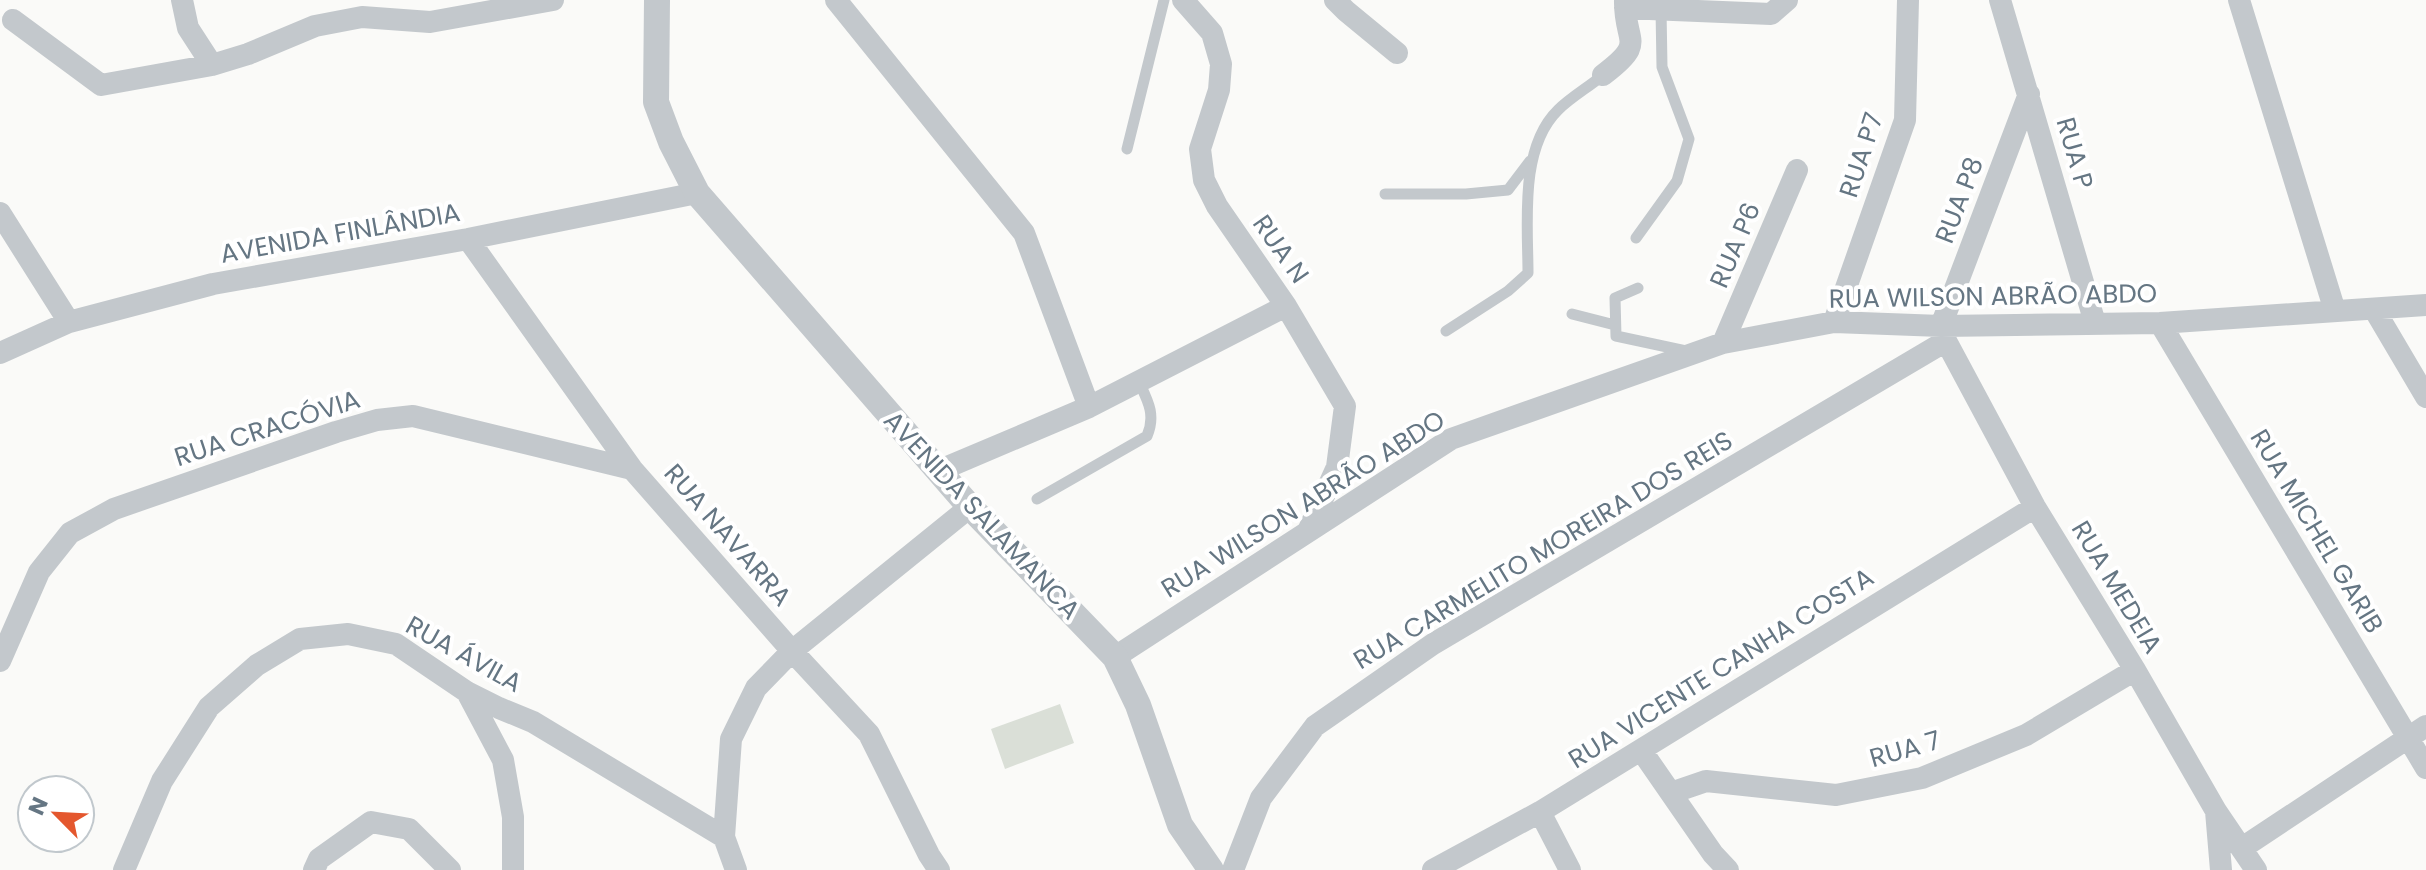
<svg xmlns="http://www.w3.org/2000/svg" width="2426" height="870" font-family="Poppins,sans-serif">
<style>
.green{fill:#dadfd7}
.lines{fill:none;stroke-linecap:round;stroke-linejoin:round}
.service{stroke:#c3c8cc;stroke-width:11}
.minor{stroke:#c3c8cc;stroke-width:22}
.tertiary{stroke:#c3c8cc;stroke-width:26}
.labels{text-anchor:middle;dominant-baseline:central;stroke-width:8;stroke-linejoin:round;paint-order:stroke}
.street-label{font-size:26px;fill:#657683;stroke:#fff}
</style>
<rect width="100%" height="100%" fill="#fafaf8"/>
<path class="green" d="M1060,704L1074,743L1005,769L991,729Z"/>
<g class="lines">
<path class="service" d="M1127,149L1164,0
M1385,194H1466L1508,190L1530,161
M1636,238L1677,181L1689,139L1662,67L1661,9
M1638,288L1615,298L1616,336L1686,351
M1572,314L1615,325
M1446,331L1508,291L1528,273C1528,224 1519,148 1558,110C1571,97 1589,87 1603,75
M1037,499L1147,436C1156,415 1148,401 1139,382"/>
<path class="minor" d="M182,0L188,28L212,65
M836,0L1024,233L1089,407
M1183,0L1212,33L1221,64L1219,90L1200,149L1204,180L1217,206L1286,306L1345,406L1337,467L1309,529
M1335,0L1346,11L1397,53
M2000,0L2095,323
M2239,0L2335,311
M1625,8L1771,14L1787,0
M13,20L101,85L212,65L248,54L315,26L362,17L430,22L553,0
M1603,75C1648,41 1624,44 1625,0
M2029,94L1941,326L1946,341L2035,507L2135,670L2216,811L2256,870
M0,213L69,322
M468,239L632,469L792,651L869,734L929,855L939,870
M2374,309L2426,397
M1834,322L1905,120L1908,0
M2160,323L2426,768
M1723,343L1797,170
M0,353L69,322L213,284L468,239L697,193
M938,471L1089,407L1286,306
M1115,657L1451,439L1723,343L1834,322L1941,326L2160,323L2426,305
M0,661L39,572L70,533L114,509L336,432L377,420L413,416L632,469
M467,692L503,760L513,817V870
M1641,750L1713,854L1728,870
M1671,793L1706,781L1836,795L1922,778L2026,735L2135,670
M2216,811L2221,870
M1540,812L1570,870
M2242,848L2426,726
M124,870L162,781L209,707L257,665L300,639L348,634L396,644L467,692L499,708L533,722L724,837
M314,870L319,859L371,822L409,829L450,870
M736,870L724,837L731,739L756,688L792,651L970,507
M1233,870L1261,798L1315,726L1433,644L1946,341
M1433,870L1540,812L2035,507"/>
<path class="tertiary" d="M657,0L656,102L671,142L697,193L970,507L1115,657L1138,705L1180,825L1211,870"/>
</g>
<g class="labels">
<g class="street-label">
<text transform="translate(2075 153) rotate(74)">RUA P</text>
<text transform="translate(1861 155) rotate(-72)">RUA P7</text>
<text transform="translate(1959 200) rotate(-69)">RUA P8</text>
<text transform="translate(340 233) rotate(-10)">AVENIDA FINLÂNDIA</text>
<text transform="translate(1735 245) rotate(-67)">RUA P6</text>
<text transform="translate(1281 249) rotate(55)">RUA N</text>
<text transform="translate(1993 296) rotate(-1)">RUA WILSON ABRÃO ABDO</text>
<text transform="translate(267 428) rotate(-18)">RUA CRACÓVIA</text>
<text transform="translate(1303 504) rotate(-32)">RUA WILSON ABRÃO ABDO</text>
<text transform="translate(982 515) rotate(47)">AVENIDA SALAMANCA</text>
<text transform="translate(2317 531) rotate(59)">RUA MICHEL GARIB</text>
<text transform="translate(728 535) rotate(49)">RUA NAVARRA</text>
<text transform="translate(1543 550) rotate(-31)">RUA CARMELITO MOREIRA DOS REIS</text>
<text transform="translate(2117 587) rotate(59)">RUA MEDEIA</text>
<text transform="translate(464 654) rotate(29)">RUA ÁVILA</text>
<text transform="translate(1721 668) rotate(-32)">RUA VICENTE CANHA COSTA</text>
<text transform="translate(1905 749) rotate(-16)">RUA 7</text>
</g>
</g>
<g transform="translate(56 814) rotate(294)"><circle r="38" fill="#ffffff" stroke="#c1c8cd" stroke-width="2"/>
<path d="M0-6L14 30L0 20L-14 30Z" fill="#e4572e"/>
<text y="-12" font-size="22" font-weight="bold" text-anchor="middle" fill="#657683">N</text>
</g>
</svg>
